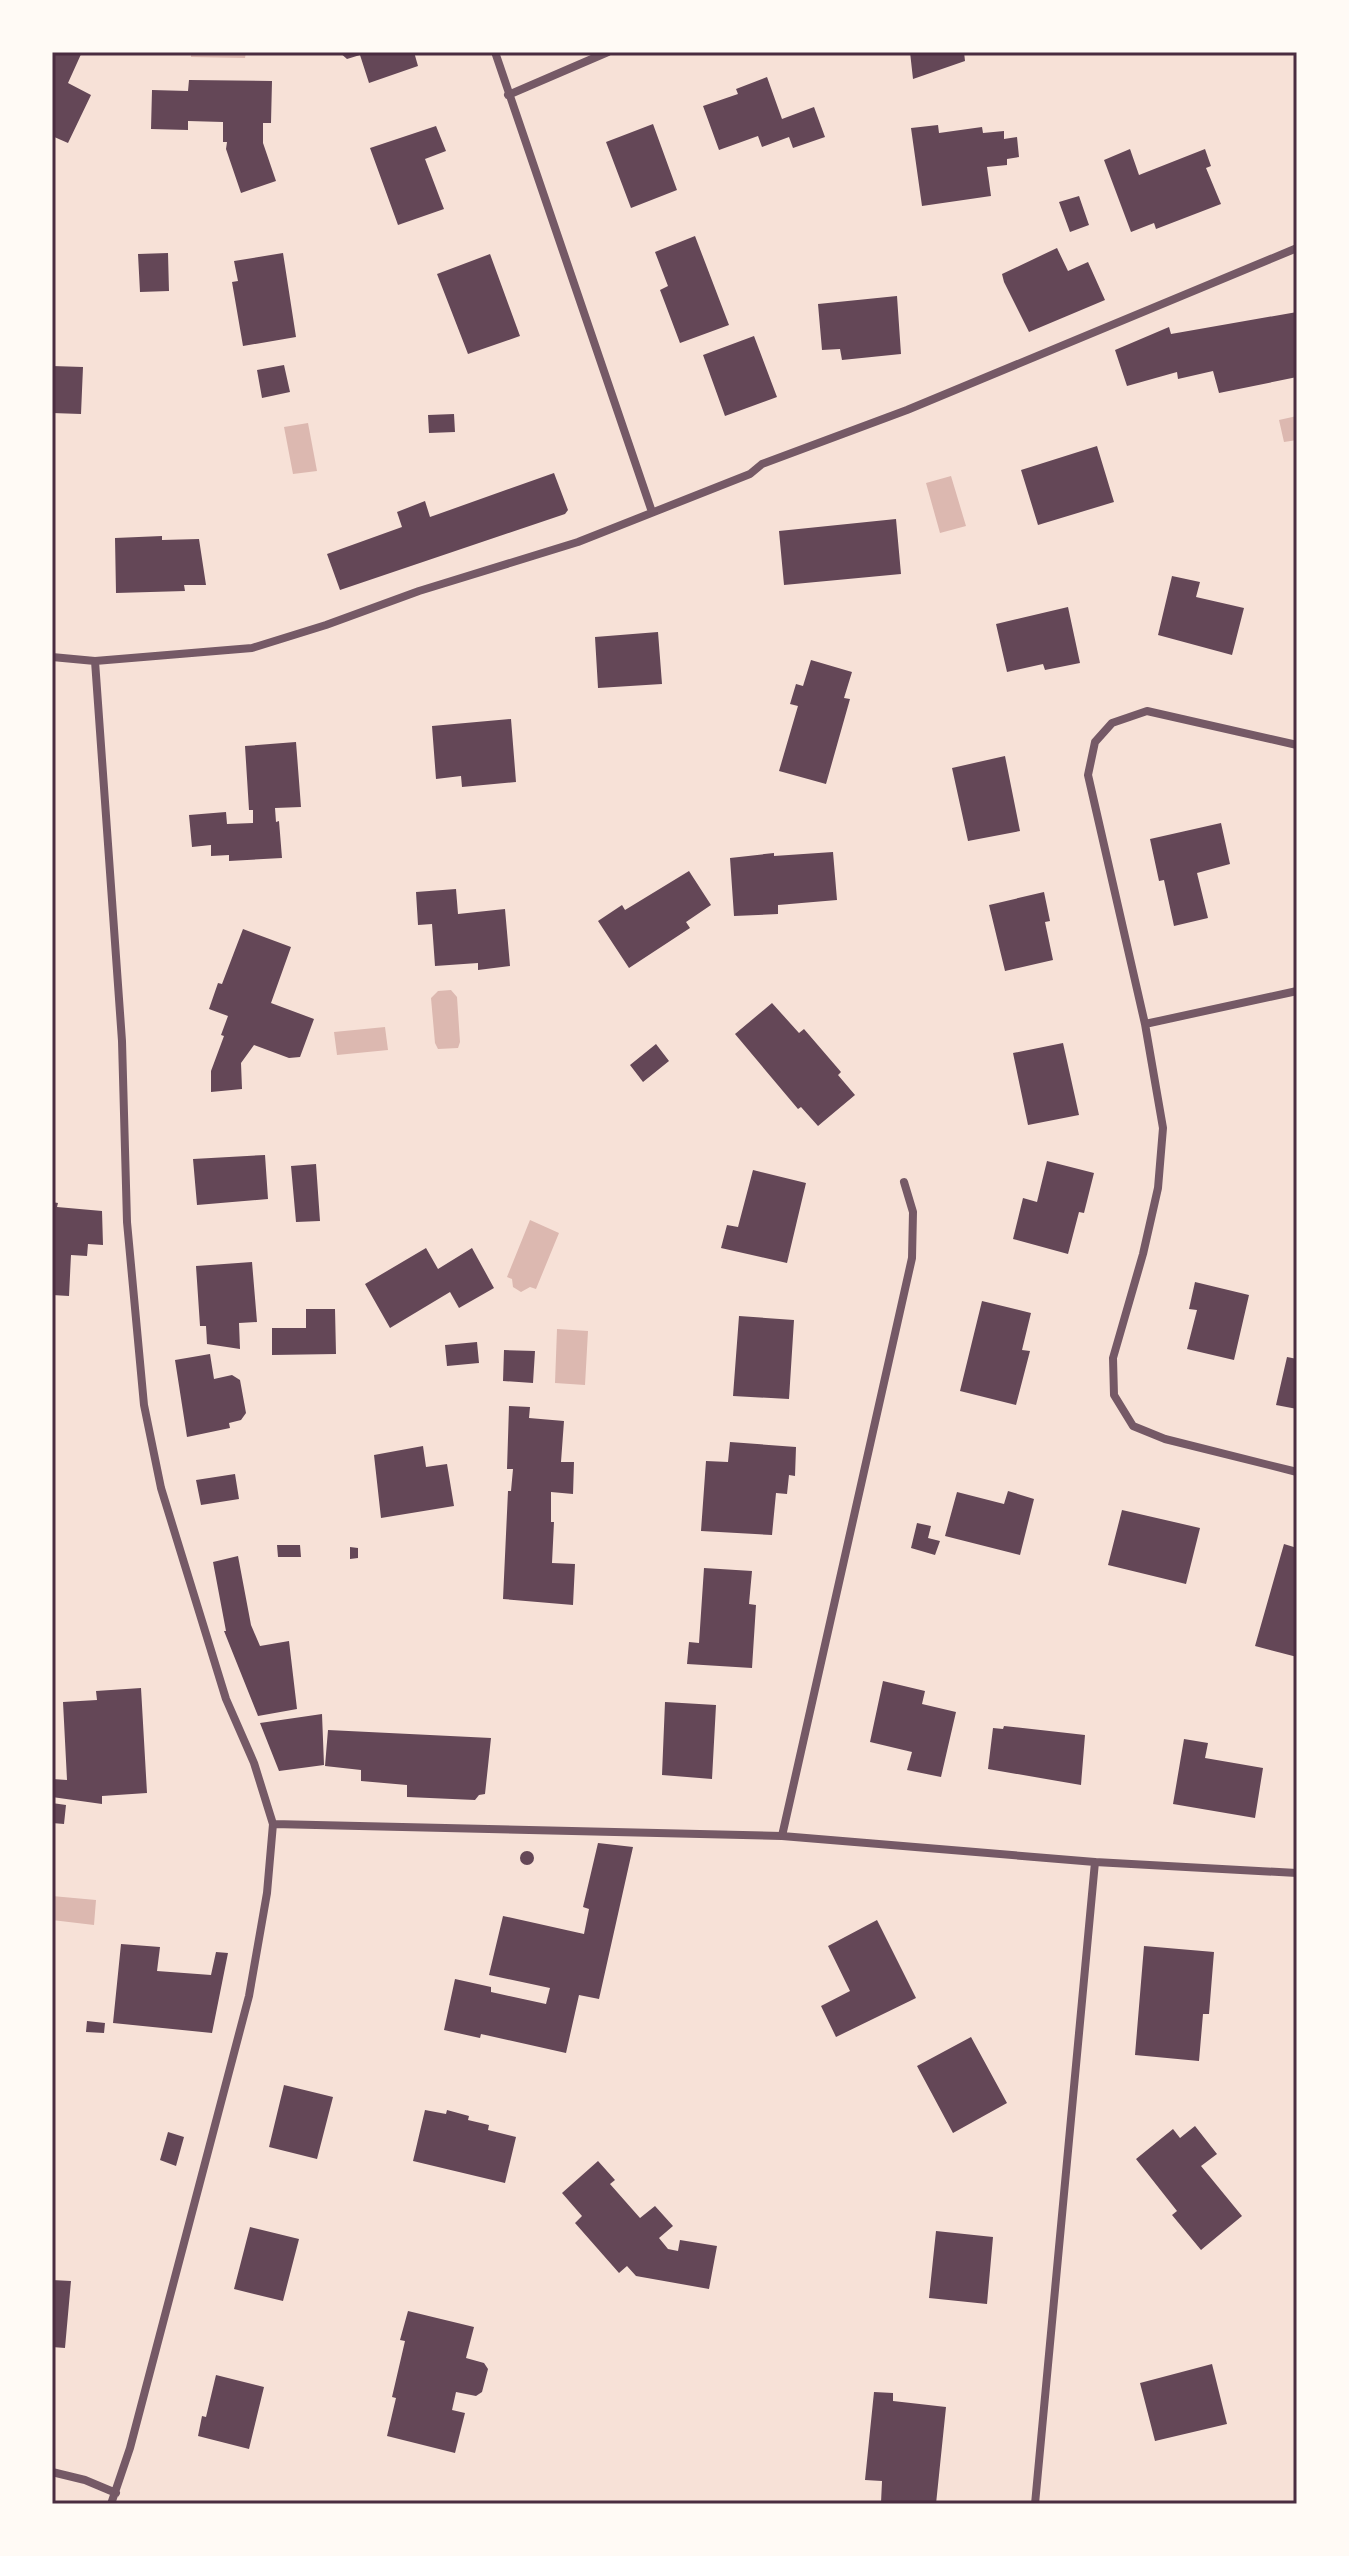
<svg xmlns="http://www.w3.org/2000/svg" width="1349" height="2556" font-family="Montserrat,sans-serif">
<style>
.water{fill:#dcb8b0}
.building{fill:#644757}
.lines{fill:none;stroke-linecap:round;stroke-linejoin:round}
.minor{stroke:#755966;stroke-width:8}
.neatline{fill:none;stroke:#4a2c40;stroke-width:3}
</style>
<rect width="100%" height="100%" fill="#f7e1d7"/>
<path class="water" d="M191,52H246L245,58L191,57Z
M1297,416V440L1284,442L1279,420Z
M308,423L317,471L293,474L284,427Z
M951,476L966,526L940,533L926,483Z
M451,990L457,997L460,1042L458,1048L438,1049L435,1043L431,998L438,991Z
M385,1027L388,1050L337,1055L334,1032Z
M530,1220L559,1233L536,1289L530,1287L521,1292L513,1287L512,1279L507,1277Z
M557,1329L588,1331L585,1385L555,1383Z
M52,1896L96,1900L94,1925L52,1920Z"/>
<path class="building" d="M52,52H82L68,83L91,95L68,143L52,136Z
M339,52H414L418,66L369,83L360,55L347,59Z
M910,52H964L965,61L913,79Z
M767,77L782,119L814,107L825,137L793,148L789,137L762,147L758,136L719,150L703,106L738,94L736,89Z
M189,80L272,81L271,123H263V143L276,181L241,193L226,149L227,142H223V122L188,121V130L151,129L152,90L188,91Z
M653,124L677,190L631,208L606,142Z
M938,125L939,133L982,127L983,133L1004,131V139L1017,137L1019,157L1007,159V165L987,167L991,196L922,206L911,128Z
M436,126L446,151L425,159L444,209L398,225L370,148Z
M1130,149L1139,175L1205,149L1211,166L1206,168L1221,204L1156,229L1154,223L1131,232L1104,160Z
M1079,196L1089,225L1070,232L1059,202Z
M695,236L729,325L680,343L660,290L668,286L655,252Z
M1057,248L1068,271L1088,262L1105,300L1029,332L1004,282L1002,274Z
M168,253L169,291L140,292L138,254Z
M283,253L296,337L243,346L232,282L238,281L234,261Z
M490,254L520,336L468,354L437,274Z
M897,296L901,354L842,360L840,349L822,350L818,304Z
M1297,312V377L1219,393L1213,371L1178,379L1177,372L1127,386L1115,350L1169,327L1171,334Z
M754,336L777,397L725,416L703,355Z
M284,365L290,392L262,398L257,370Z
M52,366L83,367L81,414L52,413Z
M454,414L455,432L429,433L428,415Z
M1097,446L1114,502L1038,525L1021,470Z
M554,473L568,510L565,514L340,590L327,554L402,527L397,512L425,501L430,517Z
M896,519L901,574L784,585L779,531Z
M162,536V540L199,539L206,585H184L185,591L116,593L115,538Z
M1172,576L1200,582L1196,597L1244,608L1232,655L1158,635Z
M1068,607L1080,663L1045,670L1043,664L1007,672L996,624Z
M658,632L662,684L598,688L595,637Z
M811,660L852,672L844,698L850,699L826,784L779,771L798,706L790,704L796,684L803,686Z
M511,719L516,782L462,787L461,776L436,779L432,726Z
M296,742L301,807L275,808L276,822L279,821L282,858L229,861V855L211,856V845L192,847L189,815L226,812L227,824L253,823V810H249L245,746Z
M1005,756L1020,831L968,841L952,768Z
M1221,823L1230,864L1197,873L1208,918L1174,926L1164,880L1159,881L1150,839Z
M833,852L837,900L778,905V914L734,916L730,858L774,853V856Z
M689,871L711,905L686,922L690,928L629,968L598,921L622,905L625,910Z
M456,889L458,914L505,909L510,966L478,970V963L435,966L432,924L418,925L416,892Z
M1044,892L1050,921L1045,922L1053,960L1005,971L989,905Z
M243,929L291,947L271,1003L314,1019L300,1057L289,1058L254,1045L241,1063L242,1089L211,1092V1071L224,1036L221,1035L228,1016L209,1009L218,983L222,984Z
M772,1003L799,1033L804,1029L841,1072L838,1075L855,1095L818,1126L801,1107L798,1109L735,1034Z
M1063,1043L1079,1115L1028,1125L1013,1053Z
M656,1044L669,1061L643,1082L630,1065Z
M265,1155L268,1199L197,1205L193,1159Z
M1047,1161L1094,1173L1084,1213L1079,1212L1068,1254L1013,1239L1023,1198L1037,1202Z
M316,1164L320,1221L296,1222L291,1166Z
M753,1170L806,1183L787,1263L721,1248L727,1225L738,1227Z
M52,1202L58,1203L57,1207L102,1211L103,1245L88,1244L87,1256L71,1255L69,1296L52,1295Z
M426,1248L438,1269L472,1248L494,1288L459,1308L450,1292L390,1328L365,1284Z
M252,1262L257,1322L239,1323L240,1349L207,1344L206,1326H200L196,1266Z
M1195,1282L1249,1295L1234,1360L1187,1349L1197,1310L1189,1309Z
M982,1301L1031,1313L1022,1350L1030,1351L1016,1405L960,1391Z
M306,1309H335L336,1354L272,1355V1328H306Z
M739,1316L794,1320L789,1399L733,1396Z
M477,1342L479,1363L447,1366L445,1345Z
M504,1350L535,1351L533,1383L503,1381Z
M210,1354L214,1379L232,1375L240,1380L246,1413L241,1420L229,1423L230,1428L187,1437L175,1360Z
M1287,1357L1297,1359V1409L1276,1405Z
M509,1406L530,1407L529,1418L564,1421L561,1462H574L573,1494L551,1492V1522H554L552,1563L575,1564L573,1605L503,1599L508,1491H511L513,1469H507Z
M730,1442L796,1447L795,1476L789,1475L787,1494L776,1493L772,1535L701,1531L706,1461L728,1462Z
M423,1446L426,1467L447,1464L454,1506L381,1518L374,1455Z
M235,1474L239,1499L201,1505L196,1480Z
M1008,1491L1034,1499L1020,1555L945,1536L957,1492L1004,1504Z
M1122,1510L1200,1528L1186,1584L1108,1565Z
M917,1523L931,1526L928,1538L940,1541L935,1555L911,1548Z
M1284,1544L1297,1548V1657L1255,1646Z
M277,1545H300L301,1557H278Z
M350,1547L358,1548V1558L350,1559Z
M238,1556L251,1625L260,1646L289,1641L297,1709L258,1716L224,1631H226L213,1562Z
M704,1568L752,1571L749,1604L756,1605L752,1668L687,1664L689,1642L699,1643Z
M883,1681L925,1691L922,1704L956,1712L941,1777L907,1770L912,1752L870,1742Z
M141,1688L147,1793L102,1796V1804L52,1797V1779L67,1780L63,1702L97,1700L96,1691Z
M665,1702L716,1705L712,1779L662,1775Z
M322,1714L324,1765L279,1771L260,1723Z
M1004,1726L1085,1735L1081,1785L988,1769L993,1728L1003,1729Z
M328,1730L491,1738L485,1794L479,1795L475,1800L407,1797V1785L361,1781V1770L325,1766Z
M1184,1739L1208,1743L1205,1758L1263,1768L1255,1818L1173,1804Z
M52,1803L66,1805L64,1824L52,1823Z
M598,1843L633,1847L599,1999L579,1995L566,2053L481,2034L480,2038L444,2030L455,1979L491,1987V1992L546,2004L550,1988L489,1975L503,1916L584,1934L589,1909L583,1907Z
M520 1858a7 7 0 1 1 14 0a7 7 0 1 1-14 0Z
M877,1920L916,1998L836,2037L821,2006L850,1991L828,1946Z
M121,1944L160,1947L157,1971L211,1975L216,1952L228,1953L212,2033L113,2023Z
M1144,1946L1214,1952L1209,2014H1203L1199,2061L1135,2055Z
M87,2021L105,2023L104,2033L86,2032Z
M971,2037L1007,2103L953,2133L917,2066Z
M284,2085L333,2097L317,2159L269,2147Z
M425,2110L446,2114L447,2110L469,2116L468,2120L489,2125L488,2130L516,2137L505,2183L413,2161Z
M1195,2126L1217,2154L1201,2166L1242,2216L1201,2250L1172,2215L1177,2211L1136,2159L1173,2129L1180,2138Z
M168,2132L184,2137L176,2166L160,2160Z
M598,2161L615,2180L610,2184L640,2218L655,2206L673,2226L659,2238L668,2249L678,2251L680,2240L717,2246L709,2289L636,2276L627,2266L619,2273L575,2223L582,2216L562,2193Z
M250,2227L299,2239L283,2301L234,2289Z
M936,2231L993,2237L987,2304L929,2298Z
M52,2280L71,2281L65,2348L52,2347Z
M408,2311L474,2327L466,2358L484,2363L488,2369L482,2392L476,2396L456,2392L452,2410L465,2413L455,2453L387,2436L396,2398L392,2397L405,2341L400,2340Z
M1212,2364L1227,2424L1155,2441L1140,2383Z
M216,2375L264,2387L249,2449L198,2436L202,2416L206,2417Z
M874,2392L893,2393V2401L946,2407L936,2504L881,2503L882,2481L865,2480Z"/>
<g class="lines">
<path class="minor" d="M495,52L652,512
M508,95L608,52
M52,657L95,661L252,648L326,625L419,591L578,542L750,474L762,464L907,410L1297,248
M95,661L122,1041L127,1222L144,1405L161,1488L226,1699L254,1763L273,1824L267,1893L249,1996L130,2448L111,2504
M1297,745L1147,711L1112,723L1095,742L1088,775L1145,1024L1163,1128L1158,1188L1143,1254L1113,1358L1114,1395L1133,1426L1165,1439L1297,1472
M1145,1024L1297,991
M273,1824L782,1836L1095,1862L1297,1873
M782,1836L912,1258L913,1212L904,1182
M52,2472L85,2480L116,2493
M1035,2504L1095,1862"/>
</g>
<rect width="1349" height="2556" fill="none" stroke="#fffaf5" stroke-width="108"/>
<rect x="54" y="54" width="1241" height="2448" class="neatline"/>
</svg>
